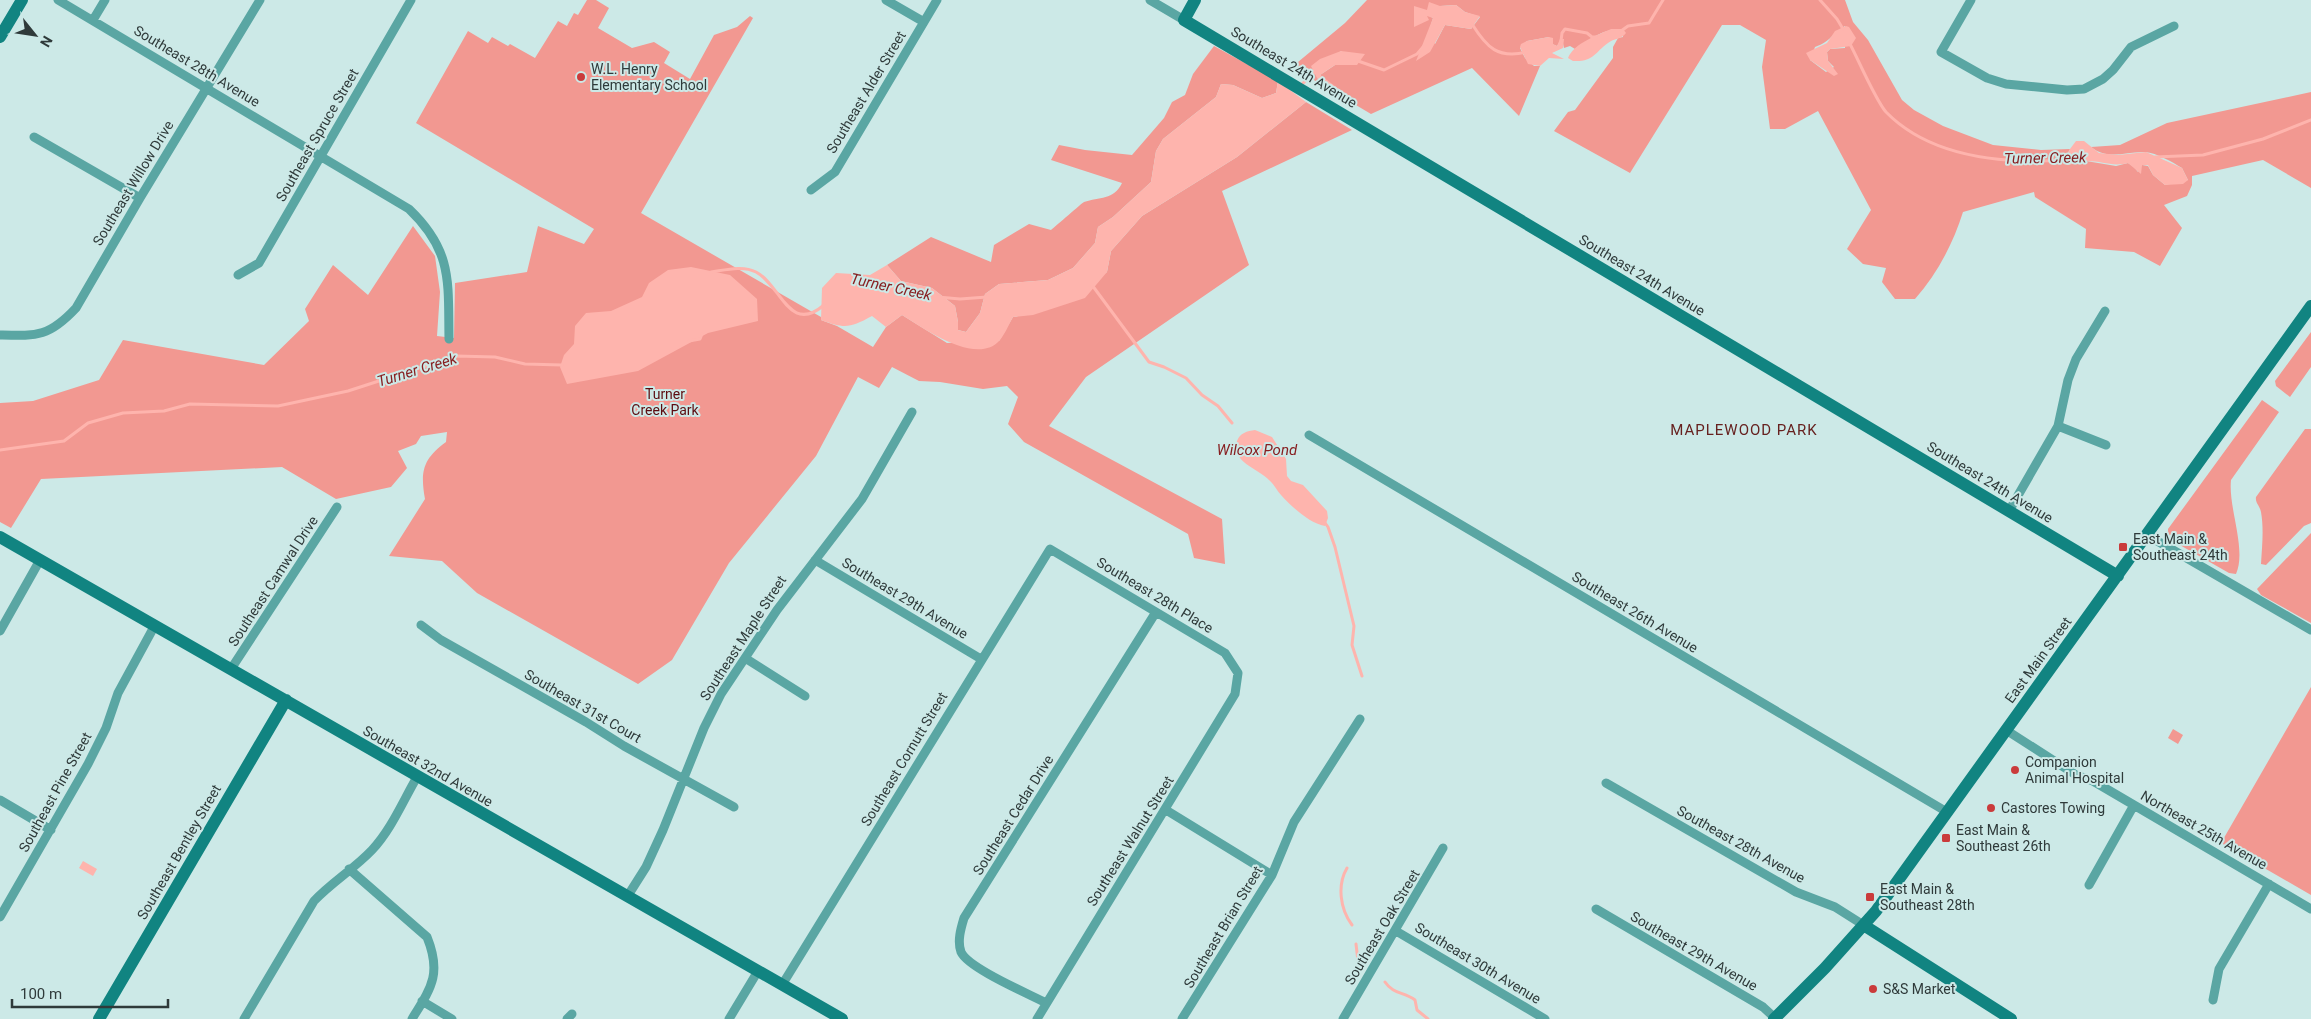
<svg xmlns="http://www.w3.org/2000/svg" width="2311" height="1019" font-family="Roboto,sans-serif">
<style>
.green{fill:#f29891;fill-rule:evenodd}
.water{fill:#feb4ad}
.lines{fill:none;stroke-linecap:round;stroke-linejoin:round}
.stream{stroke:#feb4ad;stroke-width:3}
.street{stroke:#5aa6a3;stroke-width:9}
.secondary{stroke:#118481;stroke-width:12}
.poi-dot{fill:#ca3b3b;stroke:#cce9e7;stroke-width:2}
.labels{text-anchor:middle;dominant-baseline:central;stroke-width:4;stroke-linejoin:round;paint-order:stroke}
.street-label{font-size:14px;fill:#2f3a3a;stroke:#cce9e7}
.poi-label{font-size:14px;fill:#2f3a3a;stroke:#cce9e7;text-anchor:start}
.park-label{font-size:14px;fill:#5c0c10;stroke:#cce9e7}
.water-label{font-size:15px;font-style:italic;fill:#871f21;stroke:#cce9e7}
.neighbourhood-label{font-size:15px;letter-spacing:1px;fill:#66211f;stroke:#cce9e7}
</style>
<rect width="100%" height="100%" fill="#cce9e7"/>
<path class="green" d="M587,0H596L609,8L598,28L632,48L654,42L670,52L664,63L690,79L714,35L737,27L750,16L753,18L641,213L821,317V320L837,326L873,347L886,327L902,315L947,343L999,341L1013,317C1051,312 1076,292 1107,272L1111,251L1142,216L1237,157L1306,102L1352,130L1222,191L1249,265L1086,377L1049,426L1222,519L1225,564L1194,558L1188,534L1024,442L1008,424L1018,397L1007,386L983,389L940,382L919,381L892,367L879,388L858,377L816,456L729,563L672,660L638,684L477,593L442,561L389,556L425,499C420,471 423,459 446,442L447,432L421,436L416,444L398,451L407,468L391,487L336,499L282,467L41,479L11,528L0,522V403L33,401L99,380L123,340L264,365L309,321L305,309L333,265L368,295L413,226L435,256L440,292L437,336L454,338L455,283L527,272L538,226L584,244L594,229L416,123L468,31L488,43L492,37L508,46L510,44L535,58L558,21L567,26L574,13L578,15Z
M1367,0H1845L1853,22L1868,40L1902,100L1914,110L1943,126L1993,145L2041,150L2070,149L2064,160L2067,165L2086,161L2116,166L2128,163L2134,167L2138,172L2142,165L2148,166L2153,175L2165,185L2188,180L2182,168C2172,162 2157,153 2145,152C2126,151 2109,161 2091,147L2120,145L2167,123L2311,92V188L2263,160L2192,176V185L2187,196L2164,205L2182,228L2160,266L2134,252L2085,248L2086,229L2035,197L2034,192L1963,212C1953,244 1937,274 1915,299H1895L1882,282L1886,268L1863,264L1847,249L1871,210L1818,111L1785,129H1770L1762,67L1766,40L1740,25H1722L1630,173L1554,131L1568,112L1575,110L1613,58V47L1618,38L1623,37V29C1604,28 1590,39 1575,49L1570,46L1564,48L1562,39L1557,46L1552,44L1549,37L1527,41L1520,48L1525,58L1534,66H1540L1519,116L1472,68L1371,114L1292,67L1345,23ZM1456,5L1465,12L1480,17L1471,29L1445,25L1435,44L1429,31L1433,18L1414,7L1427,11L1440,6ZM1845,26V48L1830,49L1827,52L1828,61L1834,67L1826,72L1810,60L1815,47C1832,41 1831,34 1845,26ZM1341,51L1357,65H1335L1320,75L1340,91L1317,78Z
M1214,46L1278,81L1276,93L1262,98L1233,85L1221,84L1216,97L1163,139L1156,151L1151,182L1113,217L1098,227L1095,243L1073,268L1048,280L999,284L985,294L980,313L966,332L958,330V322L955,306L932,288L901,281L887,265L931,237L991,262L994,245L1029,224L1051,230C1056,226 1082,203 1084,202C1099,197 1114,200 1122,183L1051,160L1059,145L1085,150L1132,155L1164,118L1172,102L1185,95L1193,74Z
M2311,332V367L2290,397L2276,386L2275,381Z
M2262,400L2279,412L2231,480C2228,508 2247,549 2236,574L2229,573L2171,540L2173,538L2168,534V529Z
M2305,429H2311V523L2304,526L2266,565L2261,564C2262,547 2264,529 2261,512C2260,506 2255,503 2256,497Z
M2311,533V623L2261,595L2257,589Z
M2311,687V895L2221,843Z
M2173,729L2183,735L2178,744L2168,738Z"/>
<path class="water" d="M1429,2L1440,6L1456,5L1465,12L1480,16L1471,29L1445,25L1430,52L1416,61L1433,18L1427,16L1429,20L1414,27V6L1427,10Z
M1846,26L1849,27L1856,38L1851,46L1830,49L1827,52L1828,61L1838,74L1834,76L1810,60L1806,53L1827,43L1835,31Z
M1611,29H1623L1626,33C1621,40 1614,38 1608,43C1594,53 1594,62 1573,61L1568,58C1574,43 1598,35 1611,29Z
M1549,37L1553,38V44L1557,46L1560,39H1564L1563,48L1552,53L1564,59L1549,58L1540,66L1528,64L1520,47L1521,44L1527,41Z
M1341,51L1365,54L1357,65H1335L1320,75L1343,92L1317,78L1311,66L1320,59Z
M1278,81L1306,102L1237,157L1142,216L1111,251L1107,272L1085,298L1033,315L1013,317C1009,324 1005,334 1000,340C977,367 923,328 902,315L886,327L872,316C850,328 845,329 821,320L822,288L836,273L870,275L887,265L901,281L932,288L955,306L958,322V330L966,332L980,313L985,294L999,284L1048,280L1073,268L1095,243L1098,227L1113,217L1151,182L1156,151L1163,139L1216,97L1221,84L1233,85L1262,98L1276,93Z
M2076,141H2084L2099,153L2118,155L2146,152L2182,168L2188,180L2183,184L2165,185L2153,175L2148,165H2142L2141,174L2128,163C2112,167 2103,161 2087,161C2079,161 2071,166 2063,164L2070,149Z
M691,267L730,275L757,299L758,321L708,333L638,371L567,384L560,367L564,355L574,344L575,326L586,313L611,311L642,297L649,283L668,270Z
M1255,430L1272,437L1286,459L1287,476L1291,481L1303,485L1327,511L1328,518L1325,526C1309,523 1292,507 1281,495C1277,491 1274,484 1269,480C1258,468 1231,463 1237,441C1240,433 1247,431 1255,430Z
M83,861L97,869L93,876L79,868Z"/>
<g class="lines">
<path class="stream" d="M1820,0L1837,19L1843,29
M1472,24C1487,48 1498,59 1527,52
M1621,31L1628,26L1649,23L1663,0
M1561,41L1562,33L1565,29L1587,33L1592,37H1596
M1850,44C1858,59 1876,101 1886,112C1931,158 2005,164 2066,160
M1358,61L1384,70L1417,54L1423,47
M1300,86L1317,70
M2155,157L2203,155L2263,139L2311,120
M711,272C725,270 743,265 756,272C781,285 789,335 824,305
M1092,285L1149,362L1164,367L1186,378L1202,395L1218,406L1232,423
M938,297L960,299L987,297
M689,341L700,339L702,334
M0,450L64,441L88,423L123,413L164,411L190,404L278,406L348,391L456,356L495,357L525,364L562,365
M1323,520L1328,527L1335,547L1354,626L1352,645L1362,676
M1347,868C1337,885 1340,909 1352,925
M1356,944L1358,961
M1385,982C1393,994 1404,992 1415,1000L1417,1010L1428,1019"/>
<path class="street" d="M58,0L409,209C453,251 448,282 449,339
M886,0L924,22
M1150,0L1184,20
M1971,0L1941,52L1987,78L2006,84L2067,90L2084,89L2103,79L2113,70L2131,47L2174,26
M93,20L105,0
M34,137L140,198
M811,190L835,172L937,0
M238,275L259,263L411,0
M0,335C37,336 49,337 76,308L140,198L260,0
M2058,426L2106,445
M1309,435L1947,812
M2009,511L2058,426L2068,380L2076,359L2105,311
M2147,535L2311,630
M815,560L981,659
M421,625L441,640L586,722L624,746L734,807
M0,631L40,560
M745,658L805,696
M231,669L337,507
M2006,730L2076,775L2093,781L2311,909
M1606,783L1796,892L1835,907L1865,926
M0,800L51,830
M1166,810L1272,875
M349,869L427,937C442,974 431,988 412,1019
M2089,885L2134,805
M627,897L646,867L663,830L704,728L721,694L777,610L862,499L912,412
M1596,909L1763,1007L1775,1018
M0,917L88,764L106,728L118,693L155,625
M1396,931L1545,1019
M782,985L1050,549L1225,653L1238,673L1235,694L1037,1019
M2213,1000L2219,969L2269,884
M422,1001L452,1019
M1046,1003C1029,994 968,968 961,952C957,941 961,928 964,918L1156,612
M244,1019L314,901C332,882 354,869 372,850C391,830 403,801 417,777
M567,1019L572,1014
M729,1019L758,971
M1182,1019L1272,875L1294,822L1360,719
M1343,1019L1443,848"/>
<path class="secondary" d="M1195,0L1184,20L2118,576
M0,37L22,0
M0,537L842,1019
M1865,926L2011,1019
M99,1019L286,700
M1774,1019L1825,968L1876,911L2311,306"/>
</g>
<g class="poi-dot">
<circle cx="581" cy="77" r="5"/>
<rect x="2118" y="542" width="10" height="10" rx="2.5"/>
<circle cx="2015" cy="770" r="5"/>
<circle cx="1991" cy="808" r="5"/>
<rect x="1941" y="833" width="10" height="10" rx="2.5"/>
<rect x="1865" y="892" width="10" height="10" rx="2.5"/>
<circle cx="1873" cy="989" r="5"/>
</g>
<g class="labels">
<g class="street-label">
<text transform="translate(197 66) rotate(31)">Southeast 28th Avenue</text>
<text transform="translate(1294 67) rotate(31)">Southeast 24th Avenue</text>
<text transform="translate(866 92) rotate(-59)">Southeast Alder Street</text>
<text transform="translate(317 135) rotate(-60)">Southeast Spruce Street</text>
<text transform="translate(133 183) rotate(-59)">Southeast Willow Drive</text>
<text transform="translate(1642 275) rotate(31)">Southeast 24th Avenue</text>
<text transform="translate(1990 482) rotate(31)">Southeast 24th Avenue</text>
<text transform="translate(273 581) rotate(-57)">Southeast Camwal Drive</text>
<text transform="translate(1155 595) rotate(31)">Southeast 28th Place</text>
<text transform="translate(905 598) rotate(31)">Southeast 29th Avenue</text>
<text transform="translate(1635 612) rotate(31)">Southeast 26th Avenue</text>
<text transform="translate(743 638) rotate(-57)">Southeast Maple Street</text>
<text transform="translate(2038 660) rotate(-54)">East Main Street</text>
<text transform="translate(583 706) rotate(30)">Southeast 31st Court</text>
<text transform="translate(904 759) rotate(-59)">Southeast Cornutt Street</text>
<text transform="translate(428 766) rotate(30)">Southeast 32nd Avenue</text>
<text transform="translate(55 792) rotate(-61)">Southeast Pine Street</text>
<text transform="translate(1013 815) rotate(-58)">Southeast Cedar Drive</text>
<text transform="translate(2204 830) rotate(30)">Northeast 25th Avenue</text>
<text transform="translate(1130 841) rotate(-58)">Southeast Walnut Street</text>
<text transform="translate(1741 844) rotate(29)">Southeast 28th Avenue</text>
<text transform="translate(179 852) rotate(-60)">Southeast Bentley Street</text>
<text transform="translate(1223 927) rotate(-59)">Southeast Brian Street</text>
<text transform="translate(1382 927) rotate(-59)">Southeast Oak Street</text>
<text transform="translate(1694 951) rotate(30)">Southeast 29th Avenue</text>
<text transform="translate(1478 963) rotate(31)">Southeast 30th Avenue</text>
</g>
<g class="poi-label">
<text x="591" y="69">W.L. Henry<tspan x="591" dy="16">Elementary School</tspan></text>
<text x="2133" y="539">East Main &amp;<tspan x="2133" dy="16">Southeast 24th</tspan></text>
<text x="2025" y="762">Companion<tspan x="2025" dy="16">Animal Hospital</tspan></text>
<text x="2001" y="808">Castores Towing</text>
<text x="1956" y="830">East Main &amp;<tspan x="1956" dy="16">Southeast 26th</tspan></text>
<text x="1880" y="889">East Main &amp;<tspan x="1880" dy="16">Southeast 28th</tspan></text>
<text x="1883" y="989">S&amp;S Market</text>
</g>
<g class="park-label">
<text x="665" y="394">Turner<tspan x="665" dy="16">Creek Park</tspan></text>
</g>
<g class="water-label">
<text transform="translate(2045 158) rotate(-1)">Turner Creek</text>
<text transform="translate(891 287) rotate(12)">Turner Creek</text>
<text transform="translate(417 370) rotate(-17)">Turner Creek</text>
<text x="1257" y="450">Wilcox Pond</text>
</g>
<g class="neighbourhood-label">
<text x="1744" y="430">MAPLEWOOD PARK</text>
</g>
</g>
<g transform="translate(35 35) rotate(120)" stroke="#cce9e7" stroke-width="4" paint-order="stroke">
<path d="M0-4L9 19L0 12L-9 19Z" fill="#2f3a3a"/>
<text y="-8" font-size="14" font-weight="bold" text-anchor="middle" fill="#2f3a3a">N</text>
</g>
<path d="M12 999v8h156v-8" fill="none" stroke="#2f3a3a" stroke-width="2.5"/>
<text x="20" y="999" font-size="15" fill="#2f3a3a" stroke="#cce9e7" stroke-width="4" paint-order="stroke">100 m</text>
</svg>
